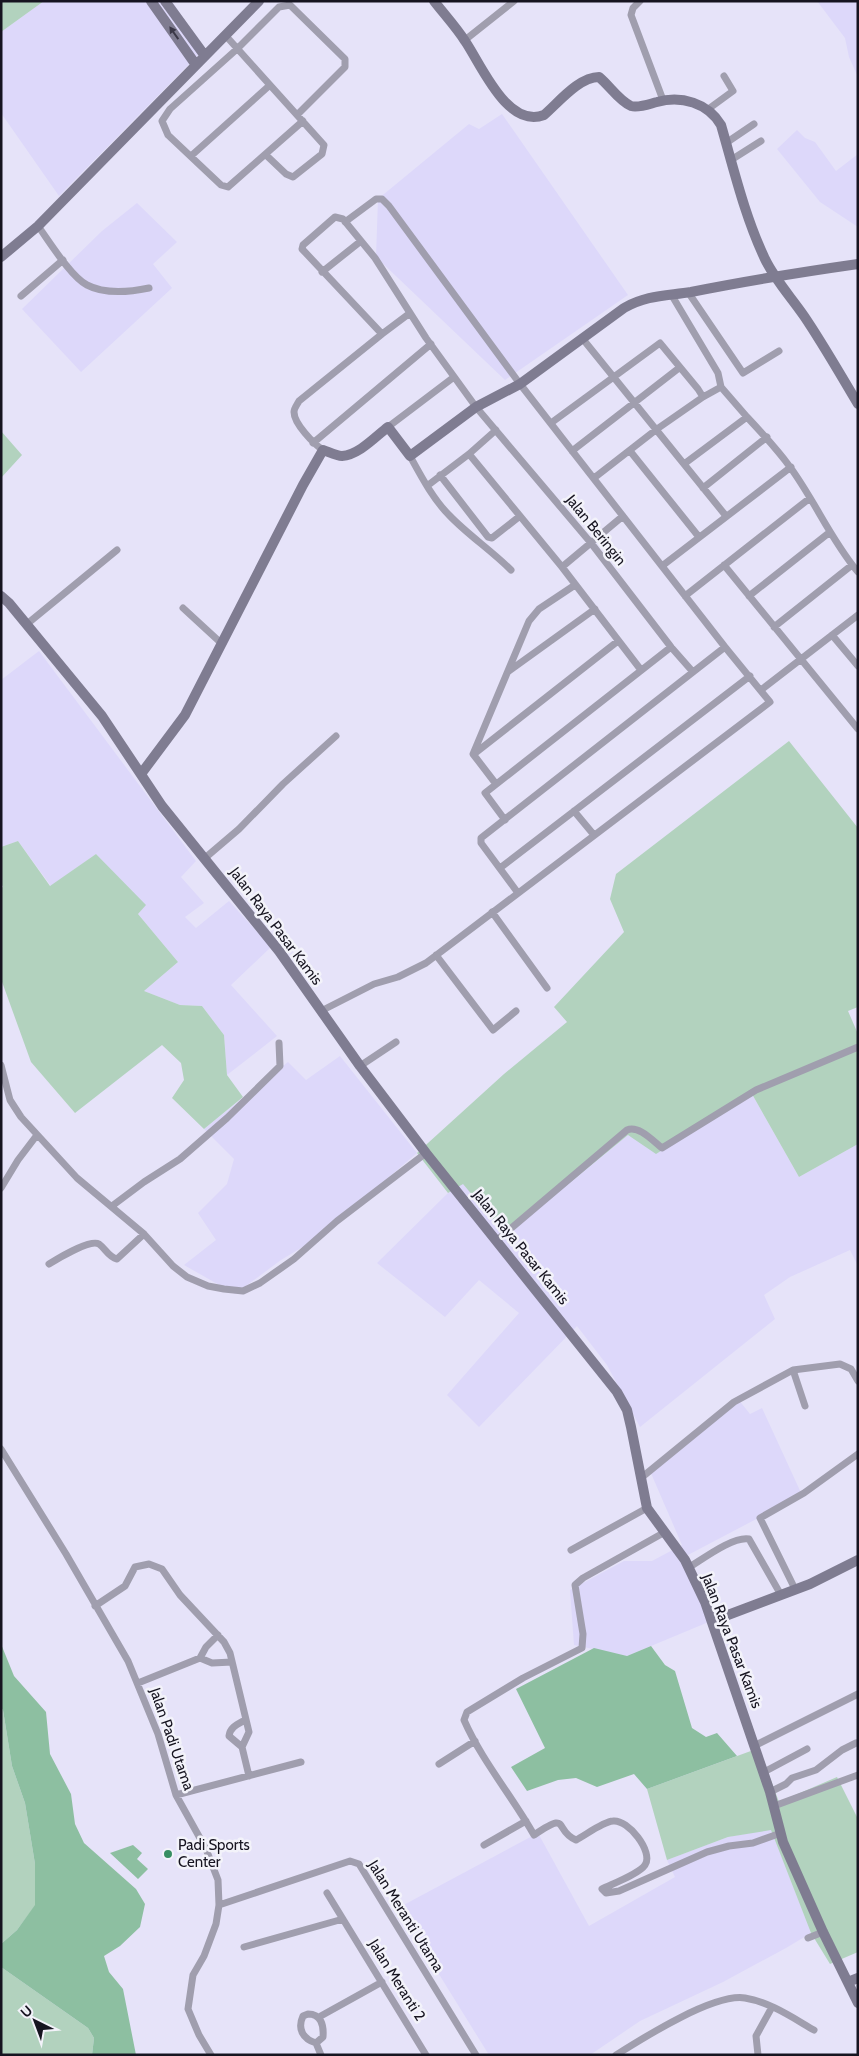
<svg xmlns="http://www.w3.org/2000/svg" width="859" height="2056" font-family="Cabin,sans-serif">
<style>
.built{fill:#ddd8fa}
.green{fill:#b2d2be}
.water{fill:#8dbfa1}
.lines{fill:none;stroke-linecap:round;stroke-linejoin:round}
.street{stroke:#a09eae;stroke-width:7}
.secondary{stroke:#7f7c91;stroke-width:10}
.oneway{fill:#3b3848}
.poi-dot{fill:#378e62;stroke:#f3f3fa;stroke-width:2}
.labels{text-anchor:middle;dominant-baseline:central;stroke-width:5;stroke-linejoin:round;paint-order:stroke}
.street-label{font-size:15px;fill:#161420;stroke:#f3f3fa}
.poi-label{font-size:15px;fill:#161420;stroke:#f3f3fa;text-anchor:start}
</style>
<rect width="100%" height="100%" fill="#e6e3f9"/>
<path class="built" d="M44,1H172L204,49L59,196L1,113V32Z
M817,1H858V77L849,57L845,38Z
M502,114L628,295L505,380L376,257L378,199L469,124L479,129Z
M797,130L805,138L815,142L836,171L858,154V227L820,202L777,149Z
M137,203L177,242L153,264L172,288L81,372L22,309L102,231Z
M39,651L196,861L181,877L204,903L185,917L196,928L229,901L271,947L231,985L277,1036L227,1075L224,1035L202,1006L180,1005L144,991L178,962L138,914L145,905L96,854L51,886L18,841L1,847V680Z
M340,1056L417,1153L319,1237L281,1260L235,1294L184,1265L216,1240L198,1213L227,1184L234,1159L204,1129L288,1062L306,1080Z
M752,1094L799,1177L858,1144V1266L850,1250L790,1277L764,1295L775,1319L640,1427L607,1365L577,1326L479,1427L447,1395L519,1313L479,1280L445,1317L377,1263L448,1193L463,1183L506,1235L628,1135Z
M738,1399L750,1414L762,1408L802,1495L686,1556L711,1621L627,1656L574,1645L570,1590L624,1561H652L682,1545L650,1471Z
M771,1829L811,1933L786,1948L723,1982L640,2021L590,2055H489L398,1908L538,1833L589,1926L675,1877L667,1860L728,1837Z"/>
<path class="green" d="M1,1H44L1,32Z
M1,431L22,455L1,478Z
M789,741L858,828V1007L848,1011L858,1034V1144L799,1177L752,1094L656,1154L628,1135L506,1235L463,1184L448,1193L417,1153L504,1074L567,1022L554,1007L624,932L610,899L616,874Z
M18,841L50,886L96,854L146,905L138,914L178,962L144,991L180,1005L202,1006L224,1035L227,1075L243,1097L204,1129L172,1098L184,1080L181,1063L162,1045L75,1113L31,1062L1,979V888L3,887L1,883V847Z
M1,1708L3,1710L12,1766L25,1803L35,1864V1906L17,1930L1,1944Z
M759,1748L779,1802L837,1777L858,1819V1952L830,1964L811,1933L771,1830L728,1837L667,1860L647,1789Z
M1,1967L88,2028L94,2038L92,2055H1Z"/>
<path class="water" d="M1,1644L14,1676L46,1712L50,1754L71,1794L75,1824L84,1843L136,1889L145,1904L140,1927L120,1946L104,1956L109,1972L123,1989L136,2055H92L94,2038L88,2028L1,1967V1944L17,1930L35,1905V1864L25,1803L12,1766L3,1710L1,1708Z
M651,1646L665,1665L675,1671L692,1728L706,1737L717,1733L737,1756L647,1789L634,1774L597,1787L576,1778L558,1780L527,1791L511,1767L545,1748L516,1689L594,1648L627,1656Z
M133,1845L142,1853L137,1859L148,1869L138,1879L110,1853Z"/>
<g class="lines">
<path class="street" d="M640,1L633,8L631,15L663,100
M226,36L324,145L322,154L293,177L286,174L266,155
M465,40L514,1
M707,110L733,91L724,76
M297,115L345,67V59L290,5L279,7L237,49L170,109L162,121L168,135L221,185L228,187L303,121
M726,143L754,124
M191,156L270,85
M731,160L761,141
M38,226C49,241 71,277 87,285C106,295 130,292 149,288
M322,272L361,241
M688,292L743,373L779,351
M671,294L718,373L721,387L747,417
M21,296L63,260
M382,334L302,249L303,245L335,217L343,219L375,258L426,338L476,407L591,543L671,647L693,672
M582,338L726,516
M703,397L721,387
M551,423L660,343L698,389L703,397L657,429L594,478
M388,427L454,377
M313,443L431,344
M323,450C314,444 294,424 294,412C294,408 297,405 299,401L382,334L410,313
M572,451L679,368
M630,451L699,537
M469,454L562,567L641,670
M410,456C421,476 433,499 449,515C468,535 491,550 511,570
M684,464L747,417C762,433 777,449 790,467C815,501 831,540 858,572
M440,475L488,537L492,538L520,516
M427,486L469,454L496,430
M703,488L767,437
M724,565L858,729
M662,566L791,467
M562,567L623,516
M685,596L810,498
M749,596L830,532
M183,608L221,643
M27,624L117,550
M774,627L852,565
M832,635L858,666
M509,671L595,609
M761,690L858,615
M474,754L618,641
M496,784L473,754L529,621L539,609L575,585
M574,811L594,835
M505,820L485,793L671,647
M205,858L239,829L283,784L336,736
M500,868L750,676
M518,893L481,843V838L725,647
M492,912L547,988
M436,955L493,1030L516,1011
M321,1011L374,984L398,977L426,963L770,702L725,647L520,384L389,206L382,199H376L345,222
M1,1065L10,1100L21,1117L77,1178L144,1234L173,1266L187,1277L208,1286L224,1289L243,1291L260,1283L294,1259L337,1221L426,1153
M360,1066L396,1042
M1,1188L18,1160L37,1135
M112,1206L144,1182L180,1159L227,1118L280,1066L279,1043
M496,1241L627,1130C639,1125 653,1141 662,1148L756,1090L858,1047
M49,1264C57,1259 90,1239 99,1244C106,1249 108,1257 117,1259L144,1234
M793,1370L805,1406
M1,1449L66,1554L128,1661L158,1734L176,1795L206,1849L218,1880L219,1905L216,1924L204,1956L193,1975L188,2009L199,2035L211,2055
M641,1478L734,1402L793,1370L840,1364L851,1369L858,1381
M665,1532L583,1578L575,1585L583,1634L582,1648L523,1678L467,1712L464,1720C482,1761 512,1796 534,1835C571,1810 553,1830 576,1840C586,1835 602,1822 613,1821C628,1819 654,1852 645,1865C639,1874 612,1884 602,1889L606,1893L619,1891L707,1852L729,1846L753,1843L781,1833
M571,1550L647,1508
M688,1568C703,1559 733,1536 749,1539L781,1595
M795,1589L760,1518L804,1493L858,1454
M95,1606L125,1586L135,1567L149,1564L162,1569L180,1595L224,1642L230,1653L249,1732L242,1747L249,1776
M218,1635L206,1647L200,1658L212,1663L232,1662
M138,1683L200,1658
M754,1746L858,1694
M242,1747L229,1736C230,1727 238,1724 245,1720
M439,1764L475,1741
M764,1772L807,1749
M770,1792L786,1784L792,1778L816,1770L842,1750L856,1743
M176,1795L301,1762
M774,1806L858,1775
M484,1845L526,1821
M327,1893L426,2055
M219,1905L350,1861L359,1864L476,2055
M808,1938L823,1932
M244,1947L343,1919
M308,2014C321,2014 324,2025 323,2037L316,2043C303,2039 297,2029 303,2016Z
M319,2017L382,1982
M316,2043L321,2055
M616,2055C643,2038 714,1993 745,1998C770,2002 793,2018 814,2030
M758,2055L756,2036L772,2007"/>
<path class="secondary" d="M151,1L196,65
M165,1L205,56
M434,1C444,14 456,27 465,41C481,64 507,129 544,115C559,102 579,77 599,77C609,85 619,101 631,106C639,108 649,104 657,102C681,95 708,103 721,125C734,170 745,217 765,259C775,280 791,297 804,316C823,344 840,374 858,404
M1,257L38,226L259,1
M1,596L9,603L102,716L162,806L279,951L360,1066L426,1153L617,1392L627,1410L631,1427L647,1508L685,1560L705,1602L770,1792L783,1842L823,1932L858,2003
M141,774L185,715L303,485L323,450C329,452 336,456 342,456C359,455 376,436 388,427L410,456L476,407L520,384L624,308C647,295 666,296 691,292C746,281 802,272 858,264
M712,1621L810,1584L858,1560
M848,1982L858,1978"/>
</g>
<defs><path id="oneway-solid" d="M-6-.8H1V-3.2L6.5 0L1 3.2V.8H-6Z" transform="scale(1.25)"/></defs>
<use class="oneway" href="#oneway-solid" transform="translate(174 33) rotate(-125)"/>
<circle class="poi-dot" cx="168" cy="1854" r="5"/>
<g class="labels">
<g class="street-label">
<text transform="translate(596 530) rotate(51)">Jalan Beringin</text>
<text transform="translate(276 926) rotate(53)">Jalan Raya Pasar Kamis</text>
<text transform="translate(521 1247) rotate(51)">Jalan Raya Pasar Kamis</text>
<text transform="translate(732 1641) rotate(69)">Jalan Raya Pasar Kamis</text>
<text transform="translate(172 1739) rotate(71)">Jalan Padi Utama</text>
<text transform="translate(406 1916) rotate(58)">Jalan Meranti Utama</text>
<text transform="translate(397 1980) rotate(58)">Jalan Meranti 2</text>
</g>
<g class="poi-label">
<text x="178" y="1845">Padi Sports<tspan x="178" dy="17">Center</tspan></text>
</g>
</g>
<rect width="859" height="2056" fill="none" stroke="#161420" stroke-width="5"/>
<g transform="translate(35 2021) rotate(318)" stroke="#f3f3fa" stroke-width="4" paint-order="stroke">
<path d="M0-4L9 19L0 12L-9 19Z" fill="#161420"/>
<text y="-8" font-size="14" font-weight="bold" text-anchor="middle" fill="#161420">U</text>
</g>
</svg>
